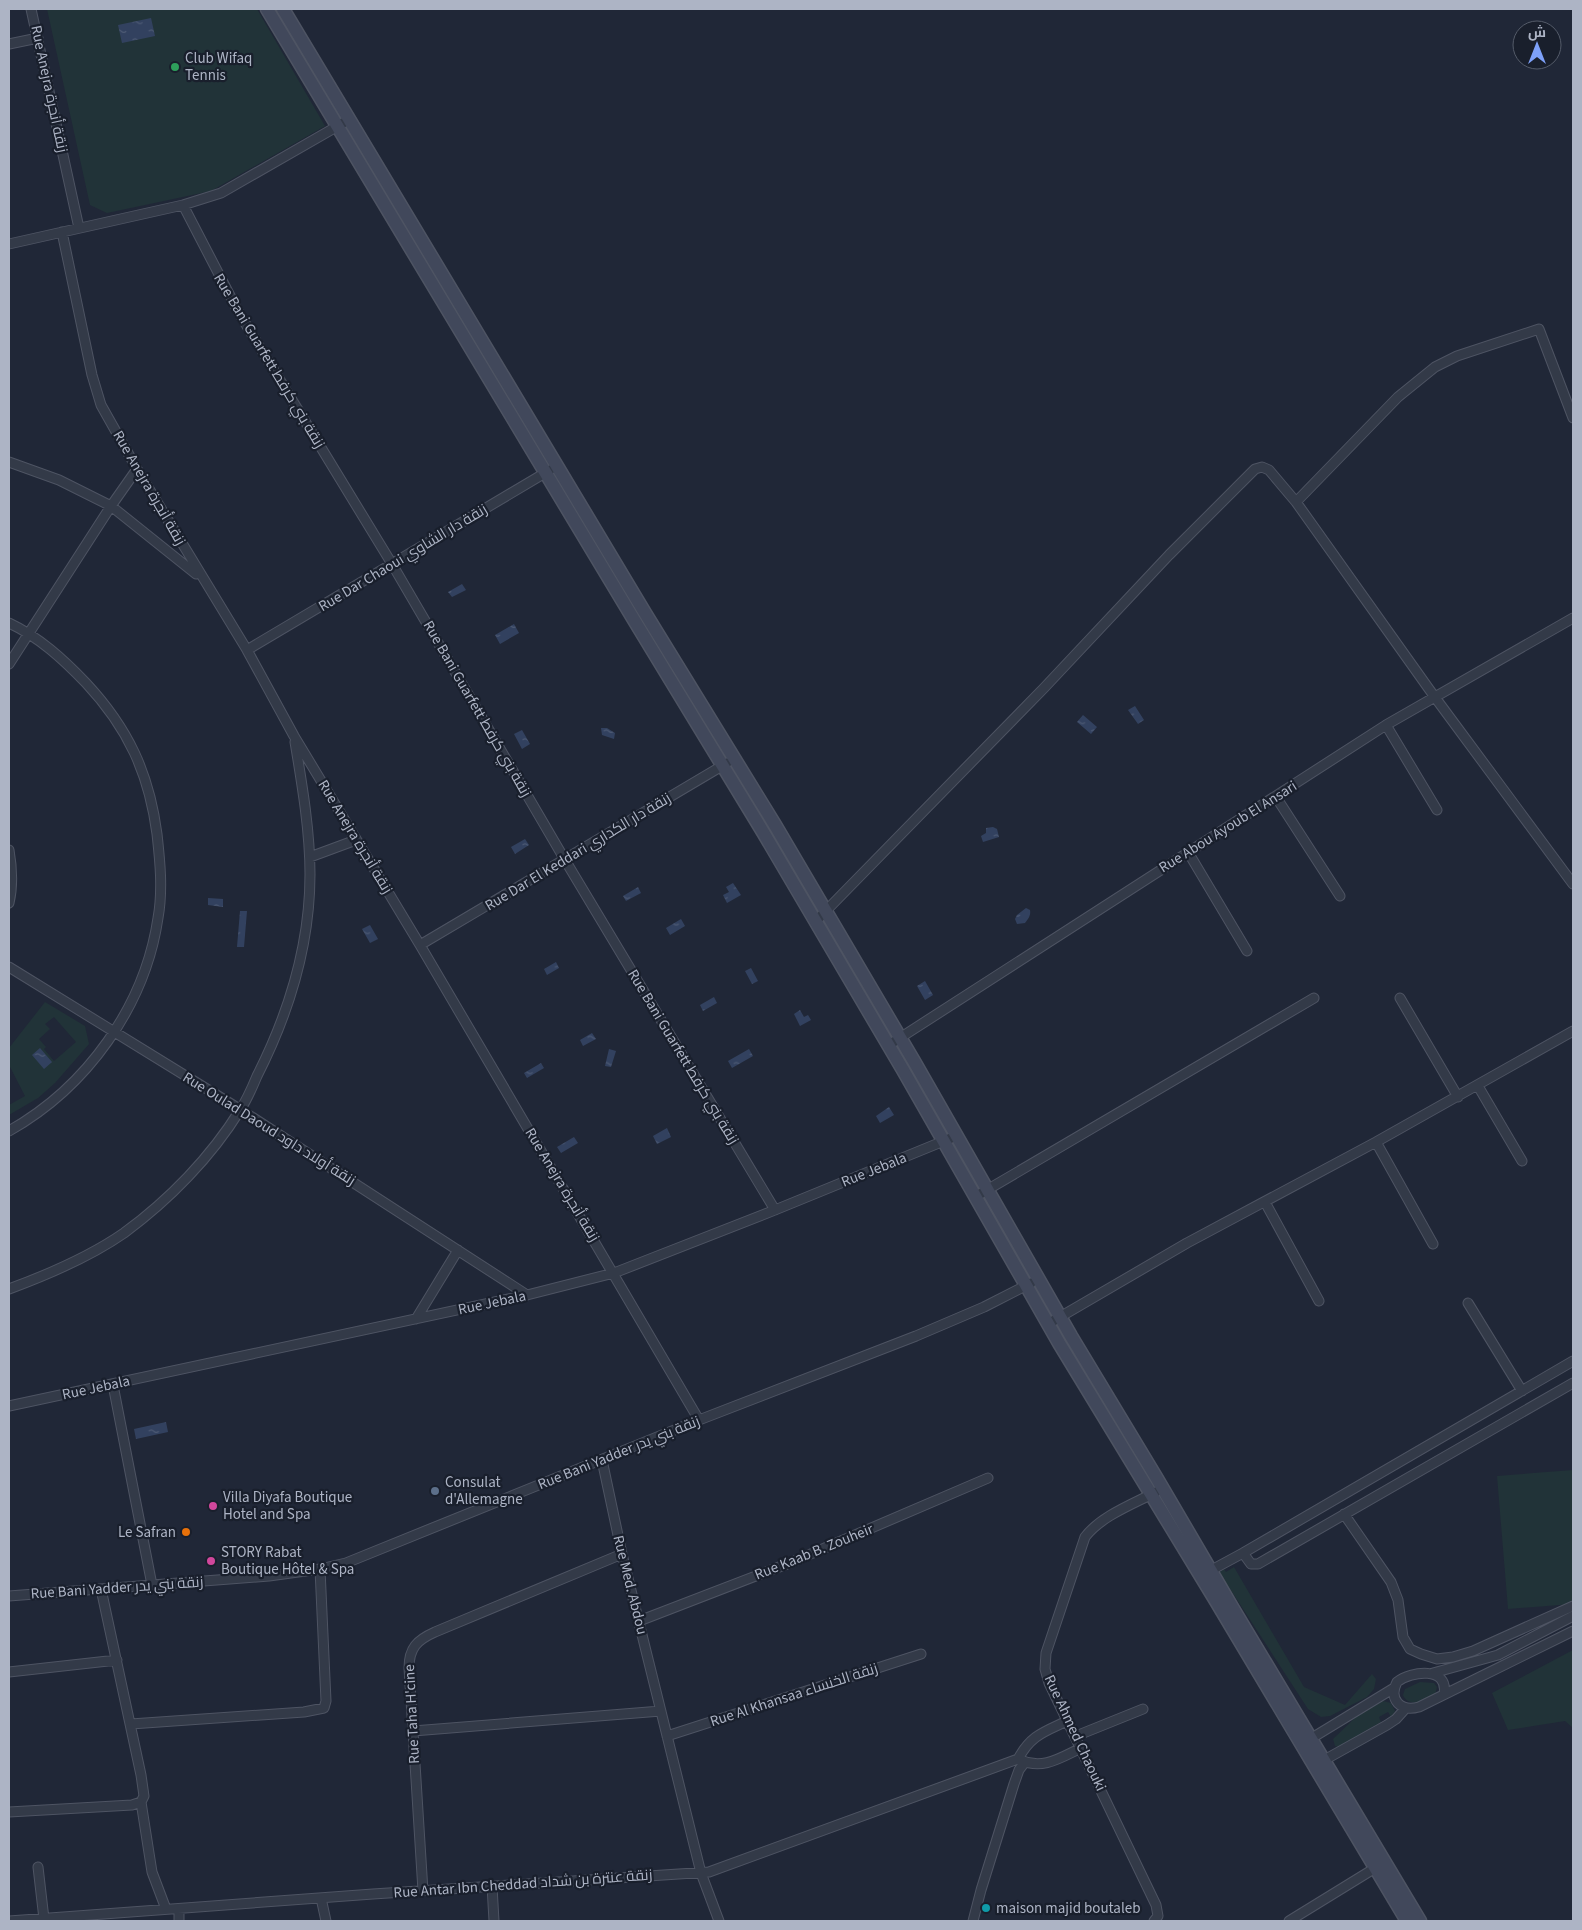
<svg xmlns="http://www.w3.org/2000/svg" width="1582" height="1930" font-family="'Source Sans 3',Cairo,sans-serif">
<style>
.green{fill:#213338;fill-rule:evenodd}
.water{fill:url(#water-ripples)}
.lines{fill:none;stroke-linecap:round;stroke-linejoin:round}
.street-casing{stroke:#4e5463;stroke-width:11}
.secondary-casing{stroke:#4e5463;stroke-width:15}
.street{stroke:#333a48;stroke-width:9}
.secondary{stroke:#41485b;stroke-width:12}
.leisure-dot{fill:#2e9e5b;stroke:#191f2c;stroke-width:2}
.service-dot{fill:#5c6f8a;stroke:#191f2c;stroke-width:2}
.hotel-dot{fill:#d1479c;stroke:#191f2c;stroke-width:2}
.food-dot{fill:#e8710a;stroke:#191f2c;stroke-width:2}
.culture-dot{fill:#0f9aa8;stroke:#191f2c;stroke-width:2}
.labels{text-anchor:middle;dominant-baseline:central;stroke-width:4.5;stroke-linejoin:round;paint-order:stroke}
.poi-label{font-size:15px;fill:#adb4c5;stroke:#191f2c;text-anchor:start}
.street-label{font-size:15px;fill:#adb4c5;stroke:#191f2c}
</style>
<defs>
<pattern id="water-ripples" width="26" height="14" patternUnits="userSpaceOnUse" patternTransform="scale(1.25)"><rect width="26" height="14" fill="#32415f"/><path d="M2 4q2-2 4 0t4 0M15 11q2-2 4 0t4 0" fill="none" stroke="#4d5a74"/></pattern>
</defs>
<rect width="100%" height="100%" fill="#202737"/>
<path class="green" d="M47,9H257L325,126L211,191L107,213L90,205Z
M45,1002L85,1026L89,1044L55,1083L38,1098L9,1115V1105L25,1096L9,1065V1048ZM54,1017L76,1042L54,1061L44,1049L46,1047L39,1039L50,1029L45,1024Z
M1573,1470V1604L1508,1609L1497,1476Z
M1234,1567L1304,1687L1345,1705L1372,1674L1376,1679L1374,1689L1367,1697L1330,1716L1321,1717L1308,1709L1219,1572L1224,1569L1226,1572Z
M1573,1650V1728L1565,1721L1508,1730L1492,1693Z
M1420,1682L1434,1683L1437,1687L1435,1695C1425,1700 1409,1709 1403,1695L1405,1689Z
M1383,1701L1391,1703L1395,1711L1391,1717L1388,1712L1379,1717L1381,1722L1338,1747L1335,1746L1333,1739L1358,1715Z"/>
<path class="water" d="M151,18L155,36L122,43L118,25Z
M462,584L466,590L452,597L448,592Z
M514,624L519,633L500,644L495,635Z
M1135,706L1144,720L1138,724L1128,710Z
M1083,715L1097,727L1091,734L1077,722Z
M607,728L615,733L614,739L602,735L601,728Z
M522,730L530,744L522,749L514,734Z
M993,827L997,829L999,837L983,842L981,836L986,833V828Z
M525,839L529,845L515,854L511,847Z
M733,883L741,895L727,903L723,895L729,892L726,887Z
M638,887L641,893L626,901L623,896Z
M208,898L223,899V907L208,905Z
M1026,908L1030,910C1031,916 1028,919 1025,923L1017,924L1015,919L1017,915Z
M240,911H247L244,947H237Z
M681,919L685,926L670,935L666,928Z
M370,925L378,939L370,943L362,929Z
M556,962L559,968L547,975L544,969Z
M751,968L758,981L752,984L745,971Z
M925,981L933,995L925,1000L917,986Z
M714,997L717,1003L703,1011L700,1005Z
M800,1010L804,1017L808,1015L811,1020L800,1026L794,1014Z
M592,1033L596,1039L583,1046L580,1040Z
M40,1048L52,1062L44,1069L32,1055Z
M609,1049L616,1051L611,1067L605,1066Z
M749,1049L753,1056L732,1068L728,1061Z
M541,1063L544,1068L527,1078L524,1073Z
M889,1107L894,1115L880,1123L876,1116Z
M667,1128L671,1137L657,1144L653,1136Z
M574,1137L578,1143L561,1153L557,1147Z
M166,1422L168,1432L136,1439L134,1429Z"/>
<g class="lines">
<g class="street-casing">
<path id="street" d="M31,9L79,228
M9,44L38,38
M183,205L239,313L392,564L565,860L775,1210
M62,232L92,375L101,405L137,469L247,650L294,736L420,945L699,1420
M9,244L183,205L221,193L350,119
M9,462L59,480L111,506L196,574
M1296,502L1398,397L1435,367L1457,356L1539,329L1573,418
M9,623C39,637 63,659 86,683C128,728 149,773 157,834C160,861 163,890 158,918C145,1006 87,1087 9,1131
M247,650L550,470
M9,664L111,506L137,469
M1386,725L1437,810
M1276,797L1340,896
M9,850C12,867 13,886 9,903
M1188,852L1247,951
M310,857L356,840
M816,921L1044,688L1169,555L1255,469L1262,467L1269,470L1296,502L1434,696L1573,884
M420,945L727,763
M9,967L241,1110L527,1295
M1400,998L1458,1097
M889,1045L1386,725L1573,618
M1478,1086L1522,1161
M1376,1142L1433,1244
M975,1197L1314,998
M1265,1202L1319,1301
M9,1289C47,1275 91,1256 124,1233C169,1200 211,1157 240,1110C247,1100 252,1088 257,1076C289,1013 310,945 310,874C310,831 302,784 295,742
M1468,1303L1522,1391
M416,1319L458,1250
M1048,1324L1187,1243L1376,1142L1573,1031
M113,1385L152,1585
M9,1406L527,1295L614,1273L775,1210L956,1136
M602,1460L622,1554L701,1873L719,1921
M1344,1514L1391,1582L1398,1600L1403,1637L1410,1649L1421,1654L1437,1659L1453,1657L1473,1651L1573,1606
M1243,1553L1251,1564H1258L1573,1383
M1206,1573L1243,1553L1573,1361
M101,1589L141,1775L144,1796L141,1802L152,1872L166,1909
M9,1596L269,1576L320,1569L346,1563L699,1420L916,1336L984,1307L1031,1283
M639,1621L792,1562L988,1478
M9,1672L117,1660
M1433,1673L1498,1655L1573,1616
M1444,1694C1449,1666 1411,1671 1397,1682C1388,1700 1401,1712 1419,1707L1573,1631
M131,1724L304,1712L324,1708L326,1701L320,1569
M413,1731L661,1711
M667,1736L921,1654
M1076,1736L1143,1709
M1307,1741L1394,1688
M1018,1759C1031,1735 1044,1732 1067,1721
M1020,1760C1043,1770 1060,1758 1081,1748
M1319,1763L1387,1725L1396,1719L1405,1709
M9,1812L132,1805L141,1802
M38,1867L44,1919
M492,1886L494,1921
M423,1891L409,1668C409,1648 417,1640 435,1632L622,1554
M321,1898L326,1921
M179,1909V1921
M9,1921L373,1894L709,1872L1018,1759
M973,1921L981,1890L1014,1784L1019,1770L1025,1762
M1154,1921L1158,1916L1156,1905L1049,1683L1045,1669L1046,1653L1085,1537C1101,1516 1133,1504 1156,1492
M1289,1921L1380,1865"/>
</g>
<g class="secondary-casing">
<path id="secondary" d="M267,9L634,620L763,832L903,1070L1059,1343L1216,1601L1407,1921
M283,9L645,613L775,825L915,1063L1071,1336L1156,1477L1232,1607L1420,1921"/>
</g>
<use href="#street" class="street"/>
<use href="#secondary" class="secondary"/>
</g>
<circle class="leisure-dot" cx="175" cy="67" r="5"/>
<circle class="service-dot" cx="435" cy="1491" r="5"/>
<g class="hotel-dot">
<circle cx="213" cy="1506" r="5"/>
<circle cx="211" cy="1561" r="5"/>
</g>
<circle class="food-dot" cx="186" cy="1532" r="5"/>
<circle class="culture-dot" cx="986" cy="1908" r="5"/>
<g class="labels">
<g class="poi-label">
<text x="185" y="58">Club Wifaq<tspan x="185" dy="17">Tennis</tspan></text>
<text x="445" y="1482">Consulat<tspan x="445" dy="17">d'Allemagne</tspan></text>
<text x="223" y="1497">Villa Diyafa Boutique<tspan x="223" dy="17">Hotel and Spa</tspan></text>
<text x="176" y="1532" text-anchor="end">Le Safran</text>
<text x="221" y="1552">STORY Rabat<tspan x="221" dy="17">Boutique Hôtel &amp; Spa</tspan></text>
<text x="996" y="1908">maison majid boutaleb</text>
</g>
<g class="street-label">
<text transform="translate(49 89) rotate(78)">Rue Anejra زنقة أنجرة</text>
<text transform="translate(269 361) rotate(59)">Rue Bani Guarfett زنقة بني كرفط</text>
<text transform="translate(149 488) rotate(60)">Rue Anejra زنقة أنجرة</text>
<text transform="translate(403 558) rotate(-31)">Rue Dar Chaoui زنقة دار الشاوي</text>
<text transform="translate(477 709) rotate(60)">Rue Bani Guarfett زنقة بني كرفط</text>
<text transform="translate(1228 827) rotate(-32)">Rue Abou Ayoub El Ansari</text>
<text transform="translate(355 837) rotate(59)">Rue Anejra زنقة أنجرة</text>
<text transform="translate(578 852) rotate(-31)">Rue Dar El Keddari زنقة دار الكداري</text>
<text transform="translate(683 1057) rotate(59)">Rue Bani Guarfett زنقة بني كرفط</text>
<text transform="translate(269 1129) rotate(32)">Rue Oulad Daoud زنقة أولاد داود</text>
<text transform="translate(874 1170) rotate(-22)">Rue Jebala</text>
<text transform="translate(562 1185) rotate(59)">Rue Anejra زنقة أنجرة</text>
<text transform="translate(492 1303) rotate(-12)">Rue Jebala</text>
<text transform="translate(96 1388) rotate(-12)">Rue Jebala</text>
<text transform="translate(619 1453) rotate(-22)">Rue Bani Yadder زنقة بني يدر</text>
<text transform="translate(814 1552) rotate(-22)">Rue Kaab B. Zouheir</text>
<text transform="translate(630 1585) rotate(76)">Rue Med. Abdou</text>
<text transform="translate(117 1588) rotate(-4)">Rue Bani Yadder زنقة بني يدر</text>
<text transform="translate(794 1695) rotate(-18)">Rue Al Khansaa زنقة الخنساء</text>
<text transform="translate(412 1714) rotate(-93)">Rue Taha H'cine</text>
<text transform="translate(1075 1733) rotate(65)">Rue Ahmed Chaouki</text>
<text transform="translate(523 1884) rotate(-4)">Rue Antar Ibn Cheddad زنقة عنترة بن شداد</text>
</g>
</g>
<rect width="1582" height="1930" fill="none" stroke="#adb4c5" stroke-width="20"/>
<g transform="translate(1537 45)"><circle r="24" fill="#191f2c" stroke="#545b69"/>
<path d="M0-4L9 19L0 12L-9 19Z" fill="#7ea1f9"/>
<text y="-8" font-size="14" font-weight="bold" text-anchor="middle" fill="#adb4c5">ش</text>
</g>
</svg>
